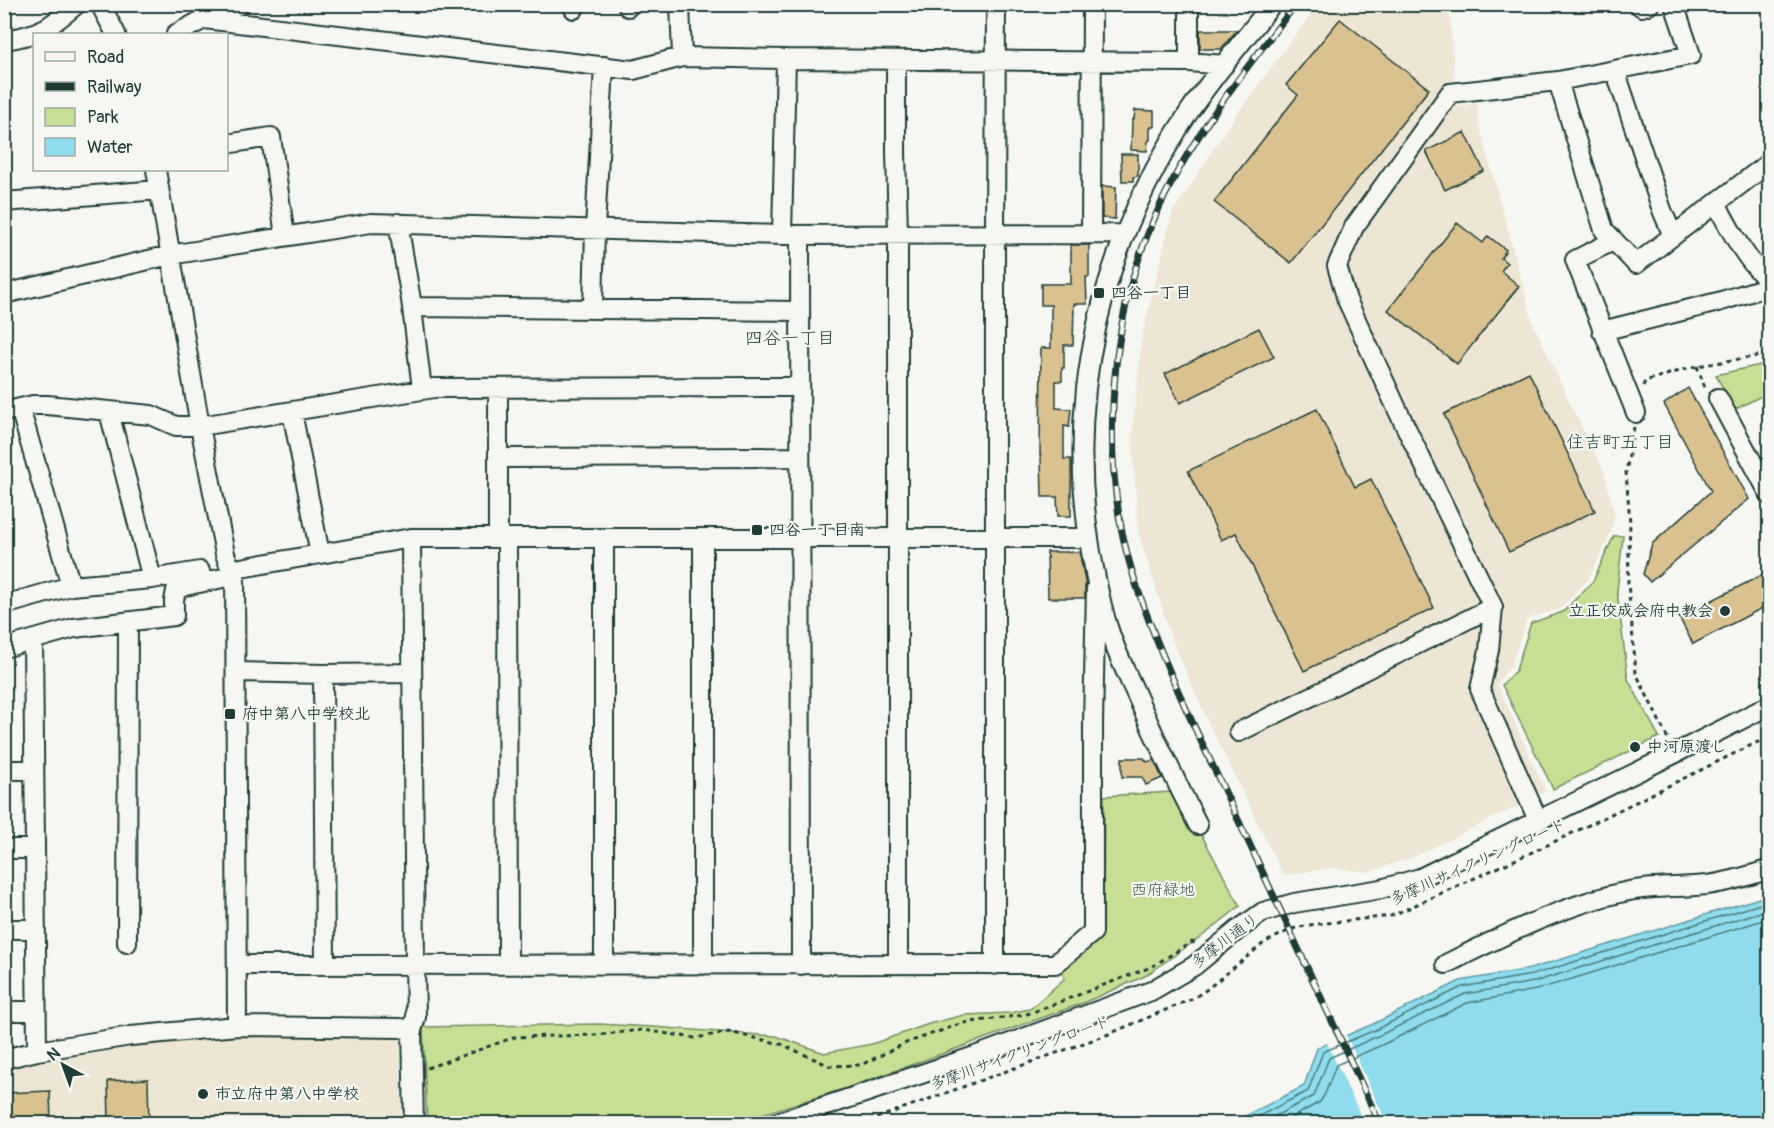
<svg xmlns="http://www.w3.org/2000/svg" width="1774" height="1128" font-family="Pangolin,'Klee One',sans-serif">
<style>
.built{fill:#ede6d5}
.green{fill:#c6df95;stroke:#728e64;stroke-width:1.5}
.water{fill:#8edced;stroke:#629ca3;stroke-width:1.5}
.pier{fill:#f6f6f2}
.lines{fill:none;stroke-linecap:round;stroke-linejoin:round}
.shore{stroke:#4b7d7e;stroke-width:1.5}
.building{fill:#d9c190;stroke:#1f3d34;stroke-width:1.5}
.minor-casing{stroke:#1f3d34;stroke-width:22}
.path{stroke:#1f3d34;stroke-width:3;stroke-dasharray:4.5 4.5;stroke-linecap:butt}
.minor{stroke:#f6f6f2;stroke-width:18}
.rail-casing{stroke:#1f3d34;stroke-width:7}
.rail{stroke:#f6f6f2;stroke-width:4.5;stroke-dasharray:14;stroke-linecap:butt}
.poi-dot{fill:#1f3d34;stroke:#f6f6f2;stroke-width:2}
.labels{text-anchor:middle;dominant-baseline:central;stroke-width:4.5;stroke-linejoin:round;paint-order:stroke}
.poi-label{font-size:16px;font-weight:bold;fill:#1f3d34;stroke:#f6f6f2;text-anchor:start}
.street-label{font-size:16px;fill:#1f3d34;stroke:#f6f6f2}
.park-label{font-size:16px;fill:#405d47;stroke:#f6f6f2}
.neighbourhood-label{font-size:18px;fill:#1f3d34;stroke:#f6f6f2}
</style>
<rect width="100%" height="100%" fill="#f6f6f2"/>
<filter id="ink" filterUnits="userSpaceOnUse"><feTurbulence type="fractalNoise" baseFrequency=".0167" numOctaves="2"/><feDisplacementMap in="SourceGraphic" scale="12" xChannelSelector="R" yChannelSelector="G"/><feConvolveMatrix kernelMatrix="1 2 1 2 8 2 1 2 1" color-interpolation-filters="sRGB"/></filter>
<g filter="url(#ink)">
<path class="built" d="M1318,5H1449L1457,106L1477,103L1478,120L1533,323L1569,401L1604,472L1615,516L1607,542L1588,580L1560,609L1527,619L1511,666L1497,684L1546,792L1412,858L1368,872L1332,868L1283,875L1205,715L1171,637L1138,531L1132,435L1142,337L1172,214L1233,119Z
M240,1033L394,1035L401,1043L402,1123H5L4,1065L131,1041Z"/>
<path class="green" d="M1769,363V392L1734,410L1716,375Z
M1614,536H1623L1617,591L1628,679L1659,737L1553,789L1502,685L1516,670L1531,623L1563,612L1593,581Z
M1171,792L1190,827L1202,836L1240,906L1205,934L1145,976L1083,1003L844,1089L732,1123H427L423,1027L598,1024L653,1027L776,1036L824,1053L872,1044L929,1024L964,1015L1010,1013L1030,1009L1064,979L1062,966L1098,936L1103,922L1104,796Z"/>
<path class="water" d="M1769,895V1123L1230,1124L1304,1086L1317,1048L1373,1024L1460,981L1530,969Z"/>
<path class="pier" d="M1345,1033L1387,1123H1364L1326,1041Z"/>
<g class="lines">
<path class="shore" d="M1244,1124L1308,1091L1323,1052L1375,1030L1462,987L1532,975L1770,901
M1260,1124L1314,1096L1329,1058L1378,1036L1465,994L1534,982L1770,909
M1280,1124L1320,1102L1325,1094L1336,1065L1382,1045L1467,1003L1536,990L1770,918"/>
</g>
<path class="building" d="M1340,19L1429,89L1291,263L1214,202L1298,95L1286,85Z
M1200,30H1237L1221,49H1200Z
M1135,110L1154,111V127H1150V140L1148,141L1147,151L1131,150L1132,120L1134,119Z
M1465,132L1484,171L1445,190L1426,151Z
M1121,154H1138V176L1133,177V181H1122Z
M1102,186L1116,187L1115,219L1102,218Z
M1457,223L1483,243L1488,236L1506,250L1501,258L1507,263L1501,271L1519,286L1457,364L1388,310Z
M1071,245H1089V277H1086L1087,304H1074L1073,345H1064V368H1062V381H1056V408L1071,409L1069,427L1064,426V459H1071V516H1058L1057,497H1042L1041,455H1040L1041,348H1051V305H1041V284H1071Z
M1259,328L1274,357L1180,403L1165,374Z
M1529,372L1595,511L1509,552L1444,414Z
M1688,388L1749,499L1650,582L1643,574L1652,544L1711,491L1664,404Z
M1317,409L1355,487L1371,479L1434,608L1304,671L1236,533L1221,540L1188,471Z
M1047,552H1078L1080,555L1085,581V598H1048Z
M1762,575L1770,588V604L1693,644L1679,617Z
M1122,758H1144L1147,762L1154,760L1162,778L1146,785L1142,777H1122Z
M148,1079L149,1124H109L108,1081Z
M50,1091L51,1124H4V1093Z"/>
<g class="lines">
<g class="minor-casing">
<path id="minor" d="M100,4L116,34
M574,4V9
M628,4V7
M680,4L682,57
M1189,4V62
M1638,4L1642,7L1650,4
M204,19L633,70L682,57L786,59
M176,34L204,19L241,4
M4,40C40,35 50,27 77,4
M896,60V152L898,234V964
M1615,70L1662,210L1673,236
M1558,81L1604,230L1636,264L1770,162
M226,144L271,137L285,236
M156,170L200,426L225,554L230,567L235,569L237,1026
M4,202L159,190
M1716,203C1731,231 1745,260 1770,282
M398,223L411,300L422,389
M1091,234L1092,4
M782,235L786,59L1189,62L1224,65
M800,235L801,965
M1613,241L1575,260L1636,413
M4,294L170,255L371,223L782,235L1125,234
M412,307L799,311
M593,309L595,229L604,66
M1602,331L1718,302L1770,286
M498,388V538
M1718,398L1770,495
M20,408L71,586
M4,412L33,405H47L151,415L176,426H200L434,388L800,387
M109,412L152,579
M292,412L320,554
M499,458L800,457
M411,538L415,965L416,1017L412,1030L414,1124
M507,538L508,965
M703,538V965
M4,605L71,586L152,579L200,571
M33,640L37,1051
M4,648L74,628L174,616V601L176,590L185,586L223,578L235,569L411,538H1089
M236,672L323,674L412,673
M323,674L325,965
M1239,732L1493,607
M4,770H34
M1538,820L1480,689L1489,650L1493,607L1398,411L1347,300L1337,266L1354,227L1450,93L1558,81L1691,55L1674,4
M1198,825C1176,782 1155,738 1136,694C1126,672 1115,650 1108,627C1100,602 1096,579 1091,552C1064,396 1102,244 1189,112C1214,75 1244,40 1272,4
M4,849H34
M4,929H35
M127,943L128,622
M1446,964C1504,935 1565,904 1629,891C1655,886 1681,888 1707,885C1729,882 1749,876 1770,869
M237,965L1055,964L1093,932V723L1096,588
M604,965V538
M995,965V235L996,4
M4,1011H36
M4,1059L37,1051L131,1036L237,1026L400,1028L412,1030
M772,1124L975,1056L1151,991L1194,966L1239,929L1263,912L1294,903L1381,889L1420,878L1676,753L1770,705"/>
</g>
<path class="path" d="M1697,366L1705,388
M1643,386L1645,381L1697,366L1770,354
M1634,427L1626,472L1630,523L1628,583L1636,673L1668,739
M427,1068L515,1037L596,1035L643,1030L695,1038L729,1032L781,1044L830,1066L861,1065L906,1043L963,1023L1024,1015L1044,1008L1151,967L1192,942L1196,944
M860,1124L1109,1034L1192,999L1206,990L1264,943L1292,929L1309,925L1391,916L1552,843L1770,736"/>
<use href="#minor" class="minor"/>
<g class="rail-casing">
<path id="rail" d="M1296,4C1238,79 1182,147 1147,236C1108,335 1101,467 1131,568C1158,657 1203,744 1242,828C1288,927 1334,1025 1380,1124"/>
</g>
<use href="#rail" class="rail"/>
</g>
</g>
<g class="poi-dot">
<rect x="1093" y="287" width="12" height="12" rx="3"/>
<rect x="751" y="524" width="12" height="12" rx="3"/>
<circle cx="1725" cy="611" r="6"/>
<rect x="224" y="708" width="12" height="12" rx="3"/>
<circle cx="1635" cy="747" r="6"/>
<circle cx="203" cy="1094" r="6"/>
</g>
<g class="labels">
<g class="poi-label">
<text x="1111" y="293">四谷一丁目</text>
<text x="769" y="530">四谷一丁目南</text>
<text x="1713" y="611" text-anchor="end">立正佼成会府中教会</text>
<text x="242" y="714">府中第八中学校北</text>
<text x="1647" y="747">中河原渡し</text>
<text x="215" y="1094">市立府中第八中学校</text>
</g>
<g class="street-label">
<text transform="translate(1478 862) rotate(-24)">多摩川サイクリングロード</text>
<text transform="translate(1225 941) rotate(-37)">多摩川通り</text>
<text transform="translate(1020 1053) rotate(-20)">多摩川サイクリングロード</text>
</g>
<g class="park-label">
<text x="1163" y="890">西府緑地</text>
</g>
<g class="neighbourhood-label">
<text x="790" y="338">四谷一丁目</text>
<text x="1620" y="442">住吉町五丁目</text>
</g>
</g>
<rect width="1774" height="1128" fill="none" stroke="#f6f6f2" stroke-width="24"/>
<rect x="12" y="12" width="1750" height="1104" fill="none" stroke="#1f3d34" stroke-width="2" filter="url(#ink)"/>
<rect x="33" y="33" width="195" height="138" fill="#f6f6f2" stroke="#a0aca6" stroke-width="1.5"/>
<rect x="45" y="52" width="30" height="9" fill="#f6f6f2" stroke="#a0aca6" stroke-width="1.5"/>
<text x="87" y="63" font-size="18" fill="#1f3d34">Road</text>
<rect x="45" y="82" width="30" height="9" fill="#1f3d34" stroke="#a0aca6" stroke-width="1.5"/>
<text x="87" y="93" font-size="18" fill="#1f3d34">Railway</text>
<rect x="45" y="108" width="30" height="18" fill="#c6df95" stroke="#a0aca6" stroke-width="1.5"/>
<text x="87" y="123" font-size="18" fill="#1f3d34">Park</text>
<rect x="45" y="138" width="30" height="18" fill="#8edced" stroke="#a0aca6" stroke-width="1.5"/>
<text x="87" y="153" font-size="18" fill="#1f3d34">Water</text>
<g transform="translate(63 1065) rotate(319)" stroke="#f6f6f2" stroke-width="4.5" paint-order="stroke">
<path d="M0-4.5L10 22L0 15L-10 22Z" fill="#1f3d34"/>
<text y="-9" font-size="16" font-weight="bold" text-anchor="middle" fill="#1f3d34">N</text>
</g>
</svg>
